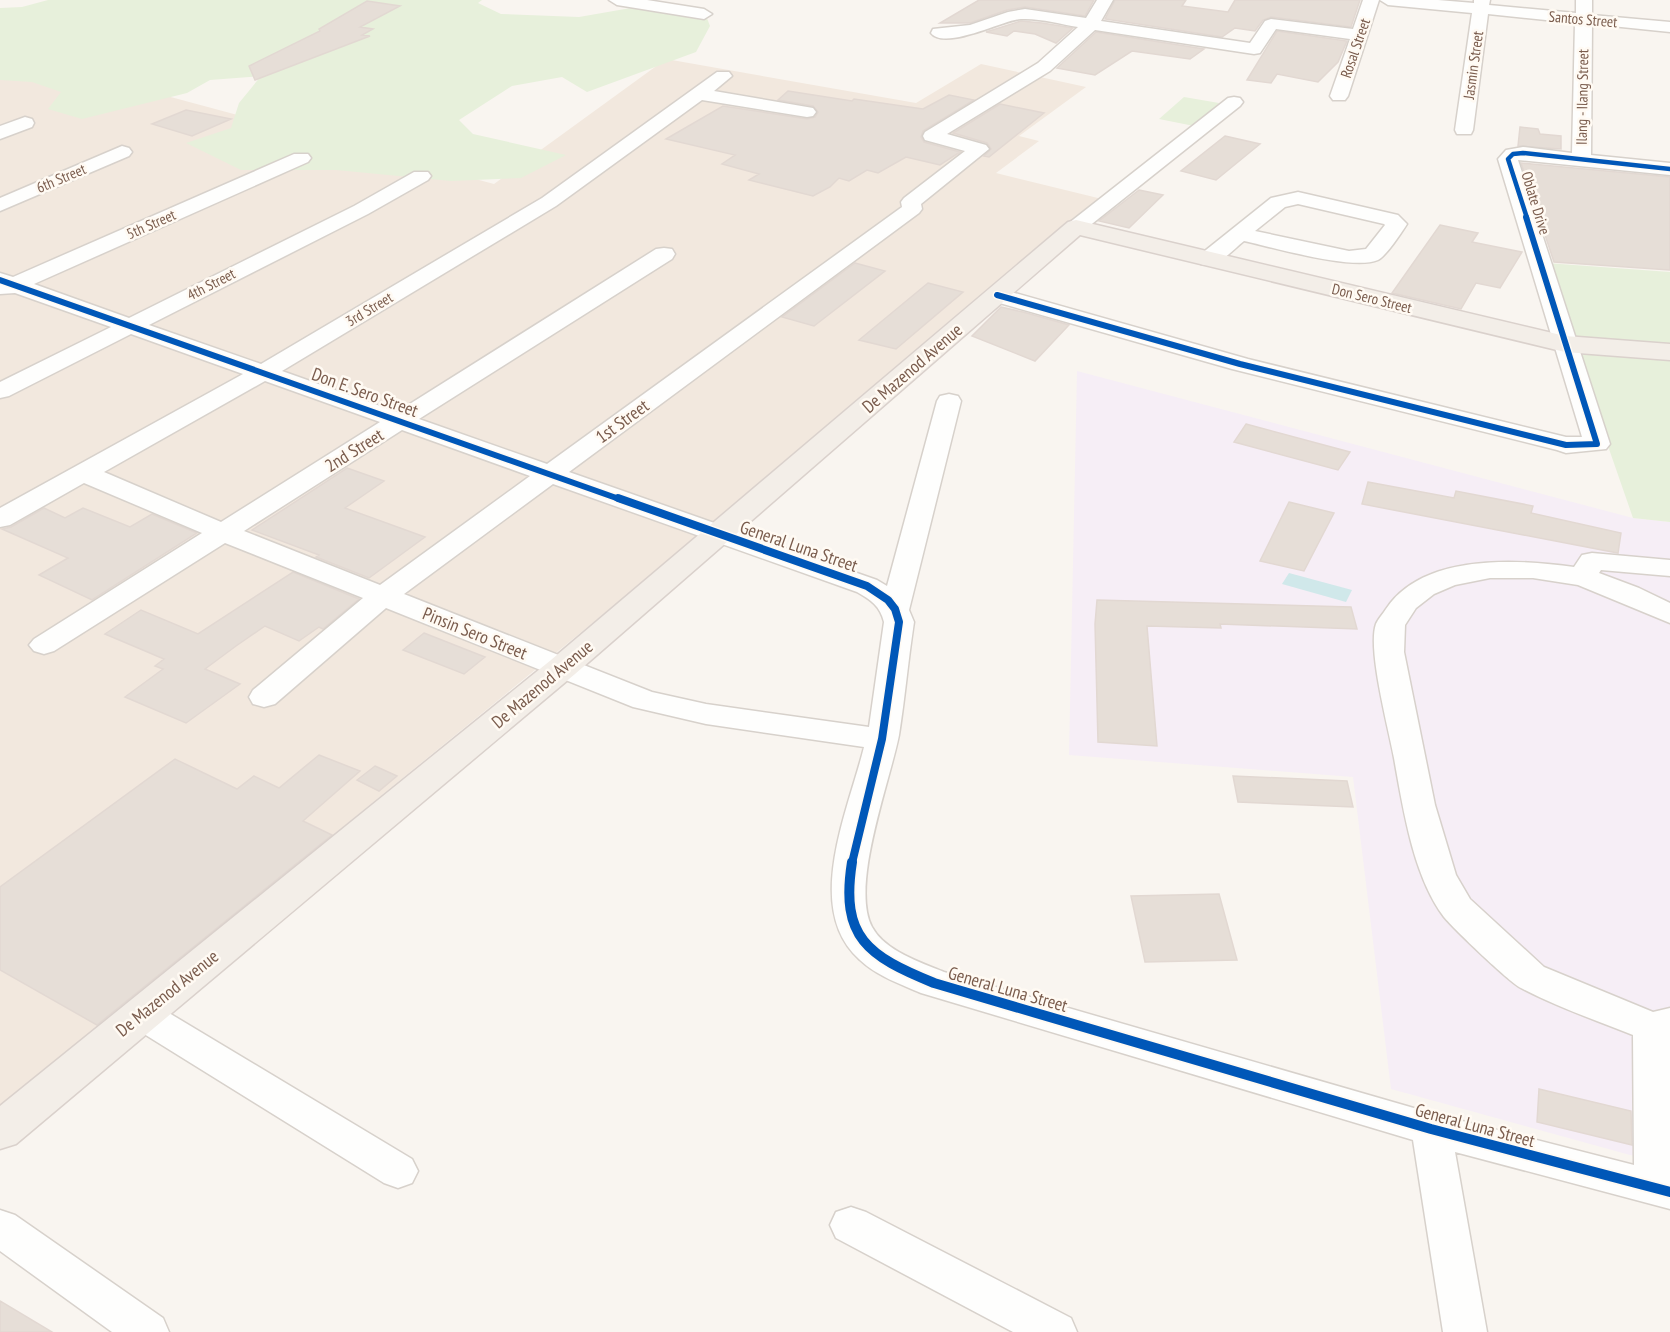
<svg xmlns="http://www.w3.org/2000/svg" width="1670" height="1332" font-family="'PT Sans Narrow',sans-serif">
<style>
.residential{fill:#f2e8de}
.education{fill:#f6eef6}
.green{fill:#e7f0db}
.water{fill:#d0e8ea}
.building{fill:#e6ded7;stroke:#e2d8d2;stroke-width:1.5}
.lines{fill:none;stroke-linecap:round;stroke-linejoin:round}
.minor-casing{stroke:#d7d1cb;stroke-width:3}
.major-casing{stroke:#dad1cc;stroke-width:3}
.minor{fill:#fefefd;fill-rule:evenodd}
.major{fill:#f3eee8;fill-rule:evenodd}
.cycleway-far3-casing{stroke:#fffaf3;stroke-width:7}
.cycleway-far2-casing{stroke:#fffaf3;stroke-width:9}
.cycleway-far1-casing{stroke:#fffaf3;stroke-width:11}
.cycleway-casing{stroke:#fffaf3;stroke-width:14}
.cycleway-far3{stroke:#0057b8;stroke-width:4.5}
.cycleway-far2{stroke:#0057b8;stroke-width:6}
.cycleway-far1{stroke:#0057b8;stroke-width:8}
.cycleway{stroke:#0057b8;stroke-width:10}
.labels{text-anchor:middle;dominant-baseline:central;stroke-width:5;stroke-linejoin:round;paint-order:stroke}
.far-street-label{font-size:15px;fill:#7a5c4d;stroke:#fffaf3}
.street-label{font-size:18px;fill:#7a5c4d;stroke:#fffaf3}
</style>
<rect width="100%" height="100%" fill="#f9f5f0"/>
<path class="residential" d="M0,51L494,184L666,59L916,103L981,64L1086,87L1019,136L1039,141L996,173L1102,199L721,518L333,835L175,759L0,887Z
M0,970L102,1028L0,1113Z"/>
<path class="education" d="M1077,371L1633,518L1670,522V1166L1391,1089L1353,777L1069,755Z"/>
<path class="green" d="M48,0H482L478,3L501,14L579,17L665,2L703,8L710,26L696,52L587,92L562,77L512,86L459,120L473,134L566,155L521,178L451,181L336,170H241L186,143L231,128L239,103L261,76L210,80L187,93L82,119L48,109L61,92L32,82L0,80V8L22,7Z
M1184,97L1219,103L1194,126L1159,119Z
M1546,263L1670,272V346L1570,339Z
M1576,354L1670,360V522L1633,518Z"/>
<path class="water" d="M1289,573L1352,590L1346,602L1282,584Z"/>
<path class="building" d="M979,0H1094L1085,16L1025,7L1007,10L970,23H940Z
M1115,0H1186L1182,6L1228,12L1235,0H1360L1351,27L1271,17L1263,20L1255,31L1235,28L1222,37L1105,19Z
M367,1L400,6L360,27L373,29L362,35L370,36L255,80L249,66L320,31L319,29Z
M1021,21L1042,23L1073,28L1056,43L1035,34L1014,31L1007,36L986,32Z
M1277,31L1347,41L1338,62L1318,82L1277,74L1271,83L1247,80Z
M1096,32L1204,49L1190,59L1132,51L1095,75L1057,68Z
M788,91L852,101L854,99L923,109L949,95L974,100L923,131L921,137L924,142L960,152L940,165L906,157L878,173L867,170L849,181L839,178L830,187L813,196L749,180L759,174L722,164L735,155L666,139L723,106L807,119L815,117L818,112L813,106L778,100Z
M1000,104L1044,113L989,157L984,156L991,149L987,143L953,133Z
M186,110L231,119L192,136L152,124Z
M1520,127L1538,129L1540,134L1561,136V149L1518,146Z
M1225,136L1260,144L1216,180L1181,171Z
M1521,163L1670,177V270L1554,262Z
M1139,190L1163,195L1129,228L1099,221Z
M1440,225L1478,233L1472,242L1522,252L1500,288L1476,283L1461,309L1392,293Z
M855,263L885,271L814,326L782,317Z
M928,283L963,292L896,349L859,340Z
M1001,307L1023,312L1069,325L1035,361L972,336Z
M1246,424L1350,452L1338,470L1234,442Z
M347,468L384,481L345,508L425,537L369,578L316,557L319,555L252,530Z
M1368,482L1454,498L1456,491L1533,506L1531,513L1621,533L1618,553L1362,504Z
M1289,502L1334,513L1304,571L1260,561Z
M44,508L65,518L83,508L130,527L152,514L197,533L92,600L39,575L68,558L2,529L11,527Z
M293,572L359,599L323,629L319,627L299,641L265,626L236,646L205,669L240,684L186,723L125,697L163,669L155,666L164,659L105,634L141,610L198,634Z
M1097,600L1351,607L1357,629L1220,624L1221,628L1147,626L1157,746L1098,742L1095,624Z
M424,633L485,657L464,674L403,650Z
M319,755L360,771L303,821L332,835L97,1025L0,970V887L175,759L237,789L254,776L279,788Z
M375,766L397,776L379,791L357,780Z
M1233,776L1347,781L1353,807L1238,802Z
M1219,894L1237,960L1145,962L1131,896Z
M1539,1089L1631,1111L1632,1145L1537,1122Z
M0,1301L52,1332H0Z"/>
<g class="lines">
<g class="minor-casing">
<path id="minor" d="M609,0H647L704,9L712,14L704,19L617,5Z
M1097,0H1113L1101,21L1250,43L1265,21L1271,19L1353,29L1363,0H1379L1348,96L1345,100H1333L1330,96L1350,39L1276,29L1260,53L1254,54L1095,30L1050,71L947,134L986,145L989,149L921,204L922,209L919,213L569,472L877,580L887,586L937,401L940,396L949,394L958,396L961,401L909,610L914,622C908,660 905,698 899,735C890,781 850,886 872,927C885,951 920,962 944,972L1431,1113L1634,1165L1633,1035C1596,1020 1556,1007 1521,988C1508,981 1454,929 1444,917C1413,876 1403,808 1394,758C1389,730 1367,649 1376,624C1378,619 1383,614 1386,609C1423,553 1516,559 1574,567L1582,555L1592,553L1670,560V576L1601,570L1599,573L1639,588L1670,603V623L1578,585L1533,578H1490L1455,585L1434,594L1416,608L1405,625L1404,652L1435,805L1456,875L1470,899L1544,967L1653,1012L1670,1008V1209L1455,1152L1487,1332H1443L1413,1140L921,993C900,984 877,976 860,960C802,909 849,809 864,747L706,724L633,707L386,608L275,704L264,707L253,704L249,697L253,690L363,598L225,543L54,651L44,654L34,651L29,645L34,639L202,533L84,483L10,525L0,527V508L243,374L131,334L9,396L0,398V382L111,327L15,293L0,294V273L13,277L294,154H308L311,158L308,162L34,284L129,318L354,206L414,172H428L431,176L428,180L368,214L149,325L261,364L542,198L717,72H729L732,76L714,91L813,108L816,112L813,116L807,117L702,100L556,206L282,371L397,412L656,249L664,248L672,249L675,254L672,259L419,419L547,464L902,207L901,202L904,198L965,151L925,140L923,136L925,132L1038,63L1078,27C1060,24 1040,18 1021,19C1003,20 945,51 931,33L933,29L970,25L1008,12L1025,9L1086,18ZM265,381L380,422L221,522L104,472ZM402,430L530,476L380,585L244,531ZM553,484L857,592C871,600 880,606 884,622L869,727L706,704L652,692L404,594Z
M1380,0H1438L1474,3V0H1490L1489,5L1576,13V0H1592V15L1670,22V32L1592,24L1591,155L1670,163V175L1518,160L1610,444L1606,449L1566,453L1557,450L1232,369L989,300L986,295L989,290L997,288L1248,359L1566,437H1582L1498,159L1506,150L1523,147L1572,153L1575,23L1488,14L1473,130L1471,134H1457L1455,130L1472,13L1388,5Z
M1234,97L1240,98L1243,102L1240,106L1083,231L1076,233L1069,231L1066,227L1069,223L1228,98Z
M25,117L32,119L34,123L32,127L0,139V126Z
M122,146L129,148L132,152L129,156L0,211V198Z
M1298,192L1398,215L1407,224C1402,232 1386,256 1378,260C1353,271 1272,247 1244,241C1231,251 1219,268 1201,264L1198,259L1201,254L1271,198ZM1298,204L1384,224L1385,225L1366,249L1349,251L1255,231L1285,207Z
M141,1000L154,1004L412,1159L418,1171L412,1183L398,1188L384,1183L128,1024L122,1014L128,1004Z
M851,1207L866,1212L1071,1318L1077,1332H1013L836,1238L830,1225L836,1212Z
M0,1210L15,1215L163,1318L169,1332H112L0,1251Z"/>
</g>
<g class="major-casing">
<path id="major" d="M1076,220L1565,336L1670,344V360L1565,352L1080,235L575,674L16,1144L0,1149V1106L551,660L1068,222Z"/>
</g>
<use href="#minor" class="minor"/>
<use href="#major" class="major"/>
<g class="cycleway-far3-casing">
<path id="cycleway-far3" d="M1527,218L1508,159L1513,154L1523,153L1670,169"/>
</g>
<g class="cycleway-far2-casing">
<path id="cycleway-far2" d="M0,280L622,500
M997,295L1240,364L1566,445L1597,444L1526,217"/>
</g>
<g class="cycleway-far1-casing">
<path id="cycleway-far1" d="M618,498L867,586L888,600L895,609L899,622L882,739L852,863"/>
</g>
<g class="cycleway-casing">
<path id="cycleway" d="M852,862C840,938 868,956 934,983L1431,1129L1670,1192"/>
</g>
<use href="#cycleway-far3" class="cycleway-far3"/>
<use href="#cycleway-far2" class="cycleway-far2"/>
<use href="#cycleway-far1" class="cycleway-far1"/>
<use href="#cycleway" class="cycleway"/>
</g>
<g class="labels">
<g class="far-street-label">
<text transform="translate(1583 19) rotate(5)">Santos Street</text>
<text transform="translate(1355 48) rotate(-71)">Rosal Street</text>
<text transform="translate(1473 65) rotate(-82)">Jasmin Street</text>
<text transform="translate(1582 97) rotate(-89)">Ilang - Ilang Street</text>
<text transform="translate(61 178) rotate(-23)">6th Street</text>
<text transform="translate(1536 203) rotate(73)">Oblate Drive</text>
<text transform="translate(151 224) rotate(-24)">5th Street</text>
<text transform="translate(211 284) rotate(-27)">4th Street</text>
<text transform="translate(1372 298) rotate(14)">Don Sero Street</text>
<text transform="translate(369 309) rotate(-31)">3rd Street</text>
</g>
<g class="street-label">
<text transform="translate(912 368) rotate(-41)">De Mazenod Avenue</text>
<text transform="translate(365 392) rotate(20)">Don E. Sero Street</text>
<text transform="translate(622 421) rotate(-36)">1st Street</text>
<text transform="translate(354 450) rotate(-32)">2nd Street</text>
<text transform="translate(799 546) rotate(19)">General Luna Street</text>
<text transform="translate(475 633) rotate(22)">Pinsin Sero Street</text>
<text transform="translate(542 684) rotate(-40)">De Mazenod Avenue</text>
<text transform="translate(1008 989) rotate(16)">General Luna Street</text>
<text transform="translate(167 993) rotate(-39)">De Mazenod Avenue</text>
<text transform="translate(1475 1125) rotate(15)">General Luna Street</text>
</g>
</g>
</svg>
